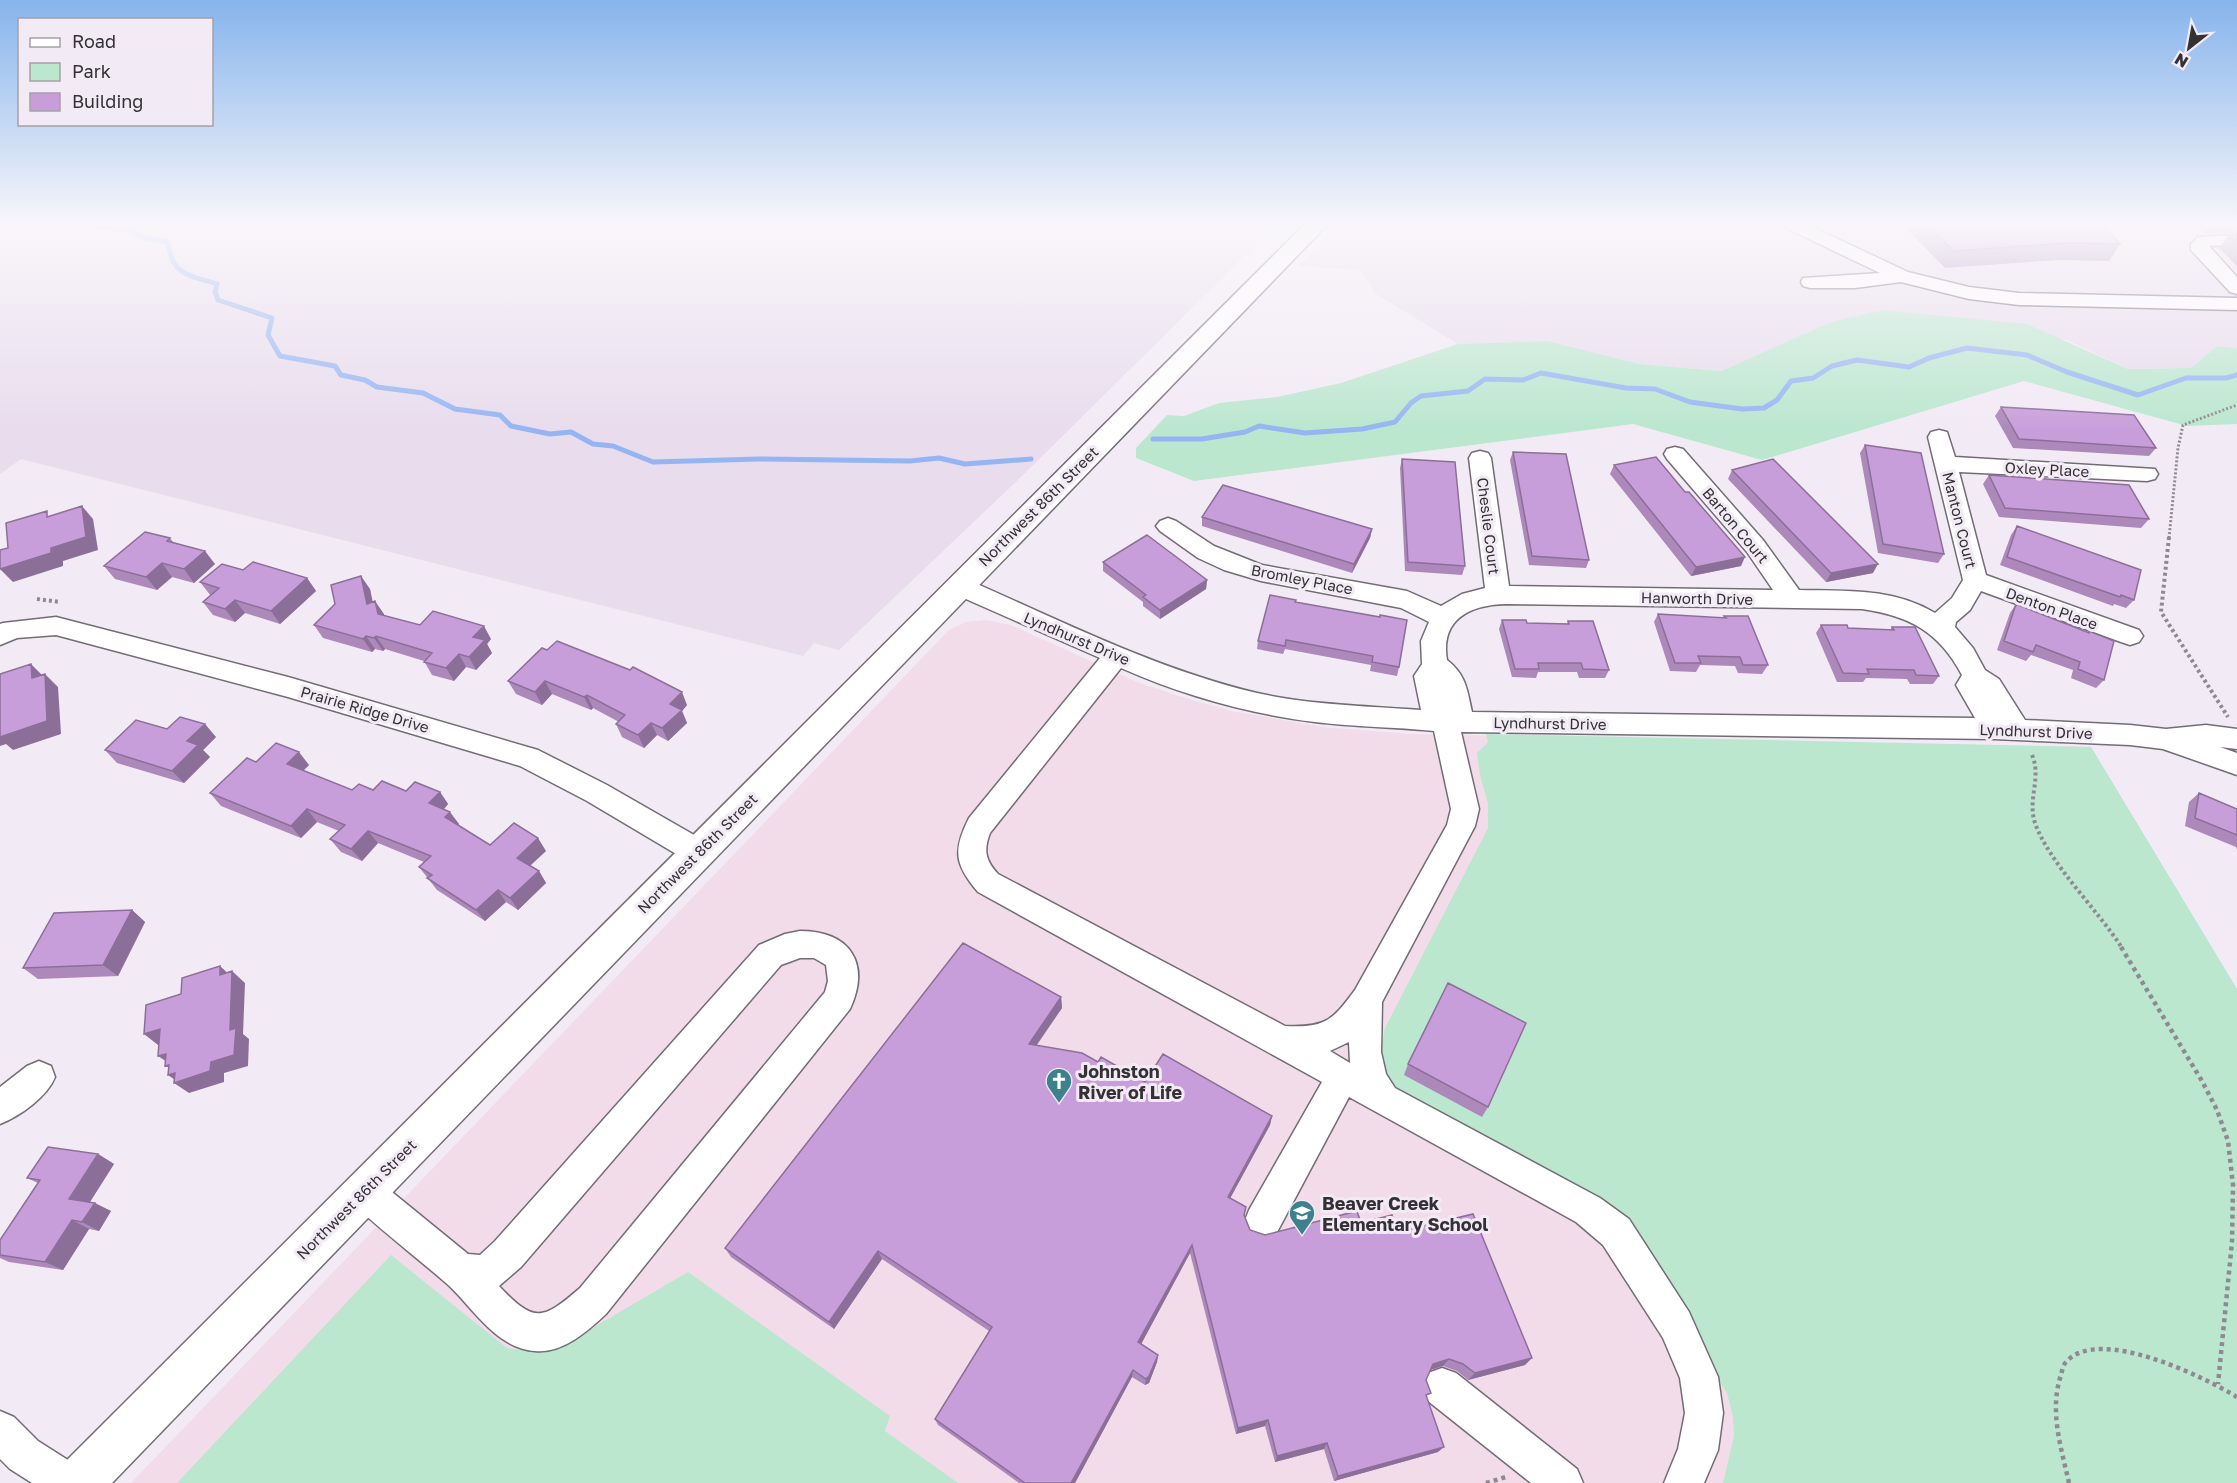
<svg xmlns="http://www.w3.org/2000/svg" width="2237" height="1483" font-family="'Golos Text',sans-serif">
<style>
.built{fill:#e8dced}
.education{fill:#f3dce9}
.green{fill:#bae7ce}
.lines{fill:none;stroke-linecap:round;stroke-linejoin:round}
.stream{stroke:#94b5f2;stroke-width:5}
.minor-casing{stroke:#736c76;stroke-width:3}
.major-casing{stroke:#736c76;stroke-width:3}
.path-far2{stroke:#8f8a91;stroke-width:3;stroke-dasharray:2 2;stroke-linecap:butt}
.path-far1{stroke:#8f8a91;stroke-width:4;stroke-dasharray:3 3;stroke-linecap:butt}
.path{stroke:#8f8a91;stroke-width:4.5;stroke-dasharray:4 4;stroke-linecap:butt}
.minor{fill:#fff;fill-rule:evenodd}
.major{fill:#fff;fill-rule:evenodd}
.wall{fill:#ac88bb}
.shaded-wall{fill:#8c6f99}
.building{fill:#c89eda;stroke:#8c6f99;stroke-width:1.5}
.labels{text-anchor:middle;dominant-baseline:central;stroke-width:6;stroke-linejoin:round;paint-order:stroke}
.street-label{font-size:15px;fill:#333134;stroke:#f2eaf5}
.near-poi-label{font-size:18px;font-weight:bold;fill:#333134;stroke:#f2eaf5;text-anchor:start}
</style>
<rect width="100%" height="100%" fill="#f2eaf5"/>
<path class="built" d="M25,224H1277L1024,474L839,650L814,643L803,656L21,459L0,474V240Z
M1339,224H2237V348L2217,346L2191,368L2128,369L2067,340L1831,322L1721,371L1639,364L1548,341L1458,344L1376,294L1361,270L1299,266Z"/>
<path class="education" d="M987,620L1011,625L1137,682L1185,698L1232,711L1323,727L1411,734L2091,747L2237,989V1483H131L949,630L966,622Z"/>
<path class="green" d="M1883,310L2027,324L2128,369L2191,368L2217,346L2237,348V424L2187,426L2024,381L1762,460L1633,424L1194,481L1136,458V448L1167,415L1184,416L1219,403L1277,397L1341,383L1458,344L1548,341L1639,364L1721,371L1831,322Z
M1486,734L2091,747L2237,989V1483H1723L1734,1436L1733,1417L1727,1393L1650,1268L1405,1106L1385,1081L1380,1051L1385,1028L1488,828V804L1480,775L1477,753L1488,742Z
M391,1255L507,1348C529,1352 545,1351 565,1344L688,1272L890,1416L885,1431L958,1483H177Z"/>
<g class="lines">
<path class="stream" d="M92,224L96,227L127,229L146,238L168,242C172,276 189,275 217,284L215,292L218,300L272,318L268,335L280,356L335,366L341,375L365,380L377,387L423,393L455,409L500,415L511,426L550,434L571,432L593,444L613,446L653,462L759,459L910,461L939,458L965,464L1031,459
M1153,439H1202L1245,432L1259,426L1305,433L1362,429L1395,422L1411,403L1421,396L1468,391L1485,379L1523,380L1541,373L1626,388L1655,389L1690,402L1742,409L1764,408L1777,400L1791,381L1813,378L1832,366L1857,360L1909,367L1929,358L1967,348L2027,355L2067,372L2138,395L2186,378H2226L2237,375"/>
<g class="minor-casing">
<path id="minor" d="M1783,224H1806L1908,272L1969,287L2019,293L2237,298V310L2019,305L1969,299L1901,282L1855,288H1810L1803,286L1801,282L1803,278L1880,273L1786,228Z
M2237,235V245L2209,246L2237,277V294L2230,292L2191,250V244L2198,237Z
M1939,430L1947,432L1955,457L2155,469L2158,474L2155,479L2147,481L1959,472L1986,575L2139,630L2143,636L2139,642L2130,645L2121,642L1981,591L1970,610L1956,622L1955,627L1973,648L1985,670L1999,679L2025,720L2130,725L2166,729L2206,725L2237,729V749L2220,747L2237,753V775L2163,749L2130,745L1994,739L1461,732L1479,809L1475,826L1382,1002L1381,1052L1386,1074L1395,1088L1600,1198L1629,1219L1689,1312L1718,1377L1723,1413L1718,1450L1704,1483H1664L1678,1449L1685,1413L1680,1378L1663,1338L1603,1245L1576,1222L1349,1097L1275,1236L1262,1241L1249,1236L1244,1223L1249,1210L1322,1082L978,892C954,864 953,850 969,818L1100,658L950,592L947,586L950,580L959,578L968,580C1062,621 1156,669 1257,693C1311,705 1367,706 1421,710L1414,676L1422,664L1421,641L1429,622L1401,608L1261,581L1224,570L1198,558L1160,531L1156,526L1160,521L1168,518L1176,521L1214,546L1262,565L1407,591L1441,606L1462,594L1485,588L1469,458L1472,453L1480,451L1488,453L1491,458L1509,586L1773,590L1747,552L1667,459L1664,454L1667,449L1675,447L1683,449L1763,540L1799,590C1846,591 1894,588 1935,613L1952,598L1963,580L1928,437L1931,432ZM1506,604L1862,609C1910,616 1939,632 1962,675L1956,685L1975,718L1472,712C1467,689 1466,675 1447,660C1440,619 1470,605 1506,604ZM1121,668C1182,695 1249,714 1315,722C1355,727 1395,727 1434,731L1451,809L1447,825L1355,990C1332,1021 1325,1028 1285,1026L998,874C986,861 983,851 990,833ZM1349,1042L1350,1063L1330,1051Z
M56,617L288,677L538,750L607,785L708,843L712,852L708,861L698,864L688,861L587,801L520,766L288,697L56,635L17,638L0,645V624L3,623Z
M800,931C850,931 871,963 850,1009L606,1314C588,1331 562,1354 535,1351C495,1348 473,1307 446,1283C415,1256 382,1231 352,1203L347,1191L352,1179L364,1174L376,1179L468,1254L480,1255L495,1241L759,945L785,934ZM800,958H814L826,965L828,981L825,992L580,1288C542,1321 534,1323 499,1286L521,1267L781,965Z
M39,1061L51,1066L55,1077C47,1097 20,1116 0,1124V1087L27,1066Z
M1442,1368L1456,1373L1577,1469L1583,1483H1531L1428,1401L1423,1387L1428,1373Z
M0,1411L14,1417L38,1441L82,1469L88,1483H32L10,1469L0,1459Z"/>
</g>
<g class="major-casing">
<path id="major" d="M1305,224H1328L112,1483H54L61,1466Z"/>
</g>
<path class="path-far2" d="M2169,538L2178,448L2183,425L2237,405"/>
<path class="path-far1" d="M2169,537L2161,612L2228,717
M37,599L60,602
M2032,755C2042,778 2027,799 2035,823C2049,863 2098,910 2122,948"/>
<path class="path" d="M2121,947L2202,1081L2217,1110L2228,1141L2233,1185L2232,1242L2218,1384
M1486,1483L1506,1477
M2069,1483C2061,1447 2049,1411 2061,1375C2062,1371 2063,1365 2066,1362C2099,1325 2204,1377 2237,1397"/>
<use href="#minor" class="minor"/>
<use href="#major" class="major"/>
</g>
<path class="wall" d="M1902,224H2101L2120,244L2109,261L2058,260L1945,268Z
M2195,224H2237V233L2206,234Z
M2229,235H2237V266L2219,248Z
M2001,407L2156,448L2149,456L2013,448L1995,416Z
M1865,445L1944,554L1938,563L1878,553L1860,453Z
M1513,452L1589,560L1586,568L1529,565L1510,460Z
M1402,459L1465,566L1462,575L1405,571L1400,468Z
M1614,465L1741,566L1691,576L1610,474Z
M1732,470L1873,573L1826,582L1728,479Z
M1989,475L2149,519L2141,528L1999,517L1983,484Z
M1202,517L1372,529L1370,538L1352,573L1202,526Z
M2017,526L2134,600L2126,608L2114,604L2113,606L2000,565L2011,535Z
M170,538L173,542L215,564L194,583L172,577L157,590L115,579L104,566Z
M1103,562L1207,580L1206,589L1160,619L1143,606V602L1103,571Z
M243,570L307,578L316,591L280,624L245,613L235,622L213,615L203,602L211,596L200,582Z
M370,589L372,602L384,615L420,625L491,639L487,644L492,653L476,670L466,667L454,681L432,675L424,661L385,649L383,651L375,649L372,652L323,638L314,625L335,604Z
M1295,602L1399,667L1397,676L1370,671L1371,665L1285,649L1283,654L1257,649L1258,641Z
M2016,604L2088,633L2089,631L2104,680L2096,688L2071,678L2073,670L2031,655L2026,661L1997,650L2010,613Z
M1658,614L1723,618L1724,616L1768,665L1762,674L1738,673L1735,666L1700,665L1696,672L1670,671L1654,622Z
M1502,620L1527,623L1567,624L1568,621L1609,670L1605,678H1579L1577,672H1538L1536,678L1512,677L1499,629Z
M1821,625L1848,628L1890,630L1892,627L1939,676L1933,684H1910L1907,679L1866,678L1863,682H1837L1816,633Z
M542,648L687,705L682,711L687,723L668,741L657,735L644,748L622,737L616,724L619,722L593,708L591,710L552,694L542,705L516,694L508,681Z
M167,729L216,737L203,750L210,757L184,783L117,763L105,750Z
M256,762L309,765L303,770L352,790H373L440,792L448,804L444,809L459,824L458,825L490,845L546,851L530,866L539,871L546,883L518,910L506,902L485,921L437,890L419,867L424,862L378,843L362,861L341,852L330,839L339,831L317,822L301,838L221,806L210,793Z
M2199,793L2237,809V850L2236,847L2185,826L2189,802Z
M132,910L145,922L118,976L38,979L23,968Z
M1061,997L1062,1008L1037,1045L1098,1062L1145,1082L1272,1116L1270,1125L1230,1198L1246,1207L1244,1216L1250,1230L1265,1235L1361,1223L1398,1232L1525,1365L1468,1380L1457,1371L1443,1366L1430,1370L1426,1380L1427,1398L1438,1452L1334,1481L1324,1449L1275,1462L1265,1426L1236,1434L1190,1253L1141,1344L1158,1355L1157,1362L1149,1383L1145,1385L1132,1377L1075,1483H1019L938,1425L935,1419L989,1331L882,1259L834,1329L731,1257L725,1248Z
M1408,1064L1488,1107L1482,1117L1404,1075Z
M98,1154L114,1164L90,1202L111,1211L99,1231L89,1229L63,1270L9,1262L0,1258V1240L38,1183L27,1178Z"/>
<path class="shaded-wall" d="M82,506L93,519L98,550L63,561V566L13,582L0,569L51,548Z
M1372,529L1370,538L1352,573L1354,564Z
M205,551L215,564L194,583L184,569Z
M1745,557L1741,566L1691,576L1696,567Z
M162,563L172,577L157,590L146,577Z
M1878,564L1873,573L1826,582L1831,573Z
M361,576L370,589L376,617L367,604Z
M307,578L316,591L280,624L271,611Z
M1207,580L1206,589L1160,619V610Z
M235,600L245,613L235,622L225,609Z
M375,601L384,614L387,627L378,614Z
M484,626L491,639L487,644L492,653L476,670L469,657L473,637Z
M366,636L375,649L372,652L363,639Z
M376,636L385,649L383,651L374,638Z
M459,654L466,667L454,681L446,668Z
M31,664L44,677L32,678Z
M45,674L58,687L61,734L13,750L6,744L0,746V730Z
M545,681L552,694L542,705L535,692Z
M682,692L687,705L682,711L687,723L668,741L662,728L670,704Z
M587,695L593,708L591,710L584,697Z
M651,723L657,735L644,748L638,735Z
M205,724L216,737L203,750L210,757L184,783L172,771L187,741Z
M299,752L309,765L298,776L287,764Z
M440,792L448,804L438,816L429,803Z
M307,809L317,822L301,838L291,826Z
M450,812L459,824L454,829L445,817Z
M368,831L378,843L362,861L351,849Z
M538,838L546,851L525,870L517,858Z
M539,871L546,883L518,910L510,898Z
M498,890L506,902L485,921L476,910Z
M132,910L145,922L118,976L103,965Z
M220,966L232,977V971L245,983L243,1034L249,1039L248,1066L224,1073V1082L189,1093L174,1083L178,1082L168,1075L230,1030L220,975Z
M1061,997L1062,1008L1030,1054L1029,1044Z
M160,1029L174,1040L158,1045L144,1034Z
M166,1054L173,1066L158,1056Z
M1272,1116L1270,1125L1226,1206L1228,1197Z
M98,1154L114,1164L86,1208L69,1199Z
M95,1203L111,1211L99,1231L82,1222Z
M72,1220L89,1229L63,1270L45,1262Z
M1192,1245L1190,1253L1138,1350V1342Z
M878,1251L882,1259L834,1329L829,1322Z
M1158,1355L1157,1362L1149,1383L1145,1385L1146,1379Z
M1532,1358L1525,1365L1468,1380L1475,1373Z
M1449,1359L1443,1366L1427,1371L1433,1364Z
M1133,1370L1132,1377L1075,1483H1071Z
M1268,1420L1265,1426L1236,1434L1238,1428Z
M1327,1443L1324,1449L1275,1462L1277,1456Z
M1444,1447L1438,1452L1334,1481L1338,1476Z"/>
<path class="building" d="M1927,224H2101L2120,244L2068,243L1954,251Z
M2229,235H2237V243Z
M2001,407L2134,415L2156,448L2019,439Z
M1865,445L1921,453L1944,554L1883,544Z
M1513,452L1566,454L1589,560L1532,556Z
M1656,457L1685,492H1689L1745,557L1696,567L1614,465Z
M1402,459L1455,462L1465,566L1408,562Z
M1773,459L1878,564L1831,573L1732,470Z
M1989,475L2129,485L2149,519L2005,508Z
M1223,485L1372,529L1354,564L1202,517Z
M82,506L86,537L51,548V553L0,569V550L8,548L6,523L47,511V517Z
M2017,526L2141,570L2134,600L2121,595L2120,597L2007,557Z
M145,532L170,538L167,541L205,551L184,569L162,563L146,577L104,566Z
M1147,535L1207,580L1160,610L1143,597L1146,595L1103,562Z
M253,562L307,578L271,611L235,600L225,609L203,602L219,588L200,582L222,564L243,570Z
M361,576L367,604L375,601L378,614L420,625L433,611L484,626L473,637L485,640L469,657L459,654L446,668L424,662L432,653L376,636L374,638L366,636L363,639L314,625L335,604L331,585Z
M1270,595L1296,600L1295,602L1380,617V615L1407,620L1399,667L1372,662L1373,656L1286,640L1285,646L1258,641Z
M2016,604L2089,633V631L2114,641L2104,680L2078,669L2080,662L2036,645L2033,652L2004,641Z
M1658,614L1726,618L1724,616H1748L1768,665H1743L1740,657L1698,656L1701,663H1675Z
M1502,620H1526L1527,623L1569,624L1568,621H1593L1609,670L1583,669L1581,663H1538L1539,669H1515Z
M1821,625H1847L1848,628L1894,630L1892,627H1915L1939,676L1916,675L1914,670L1867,669L1869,674L1843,673Z
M557,641L630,670L633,667L682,692L670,704L682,710L662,728L651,723L638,735L616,724L625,715L587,695L584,697L545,681L535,692L508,681L542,648L547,650Z
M31,664L32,678L45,674L47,721L0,737V674Z
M180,717L205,724L187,741L198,745L172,771L105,750L136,720L167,729Z
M276,743L299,752L287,764L352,790L359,784L373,790L382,781L406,791L415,782L440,792L429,803L450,812L445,817L490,845L514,823L538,838L517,858L539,871L510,898L498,890L476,910L427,878L432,875L419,867L431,856L368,831L351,849L330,839L345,825L307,809L291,826L210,793L247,758L256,762Z
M2199,793L2237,809V835L2195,818Z
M132,910L103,965L23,968L54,913Z
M963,943L1061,997L1029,1044L1082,1053L1098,1062L1101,1057L1145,1082L1163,1054L1272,1116L1228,1197L1246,1207L1244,1215L1250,1230L1265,1235L1357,1211L1361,1223L1392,1215L1398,1232L1473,1214L1532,1358L1475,1373L1463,1364L1449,1359L1433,1364L1426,1380L1431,1393L1426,1395L1444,1447L1338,1476L1327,1443L1277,1456L1268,1420L1238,1428L1192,1245L1138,1342L1158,1355L1149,1376L1146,1379L1133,1370L1071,1483H1025L935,1419L992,1327L878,1251L829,1322L725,1248Z
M220,966V975L232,971L230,1030L236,1028L234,1055L211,1062L210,1071L174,1083L175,1073L168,1075L169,1065L165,1066L166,1054L158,1056L160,1029L144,1034L146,1005L181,994L182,978Z
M1448,983L1526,1023L1488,1107L1408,1064Z
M48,1147L98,1154L69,1199L95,1203L82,1222L72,1220L45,1262L0,1255V1240L40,1180L27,1178Z"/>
<linearGradient id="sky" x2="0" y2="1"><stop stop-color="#86b4ec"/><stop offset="0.52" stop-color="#f9f6fa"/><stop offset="1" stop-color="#f9f6fa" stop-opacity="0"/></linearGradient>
<rect width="2237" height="432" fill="url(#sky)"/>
<defs>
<g id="church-pin" transform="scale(1.35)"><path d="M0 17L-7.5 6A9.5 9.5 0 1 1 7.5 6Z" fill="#3c818d" stroke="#f2eaf5"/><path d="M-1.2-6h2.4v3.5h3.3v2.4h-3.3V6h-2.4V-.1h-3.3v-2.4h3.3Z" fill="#fff"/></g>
<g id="school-pin" transform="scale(1.35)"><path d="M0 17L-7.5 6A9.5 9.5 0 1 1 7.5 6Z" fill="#3c818d" stroke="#f2eaf5"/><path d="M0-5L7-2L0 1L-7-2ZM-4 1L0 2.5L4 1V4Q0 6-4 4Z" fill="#fff"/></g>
</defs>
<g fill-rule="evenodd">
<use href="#church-pin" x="1059" y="1081"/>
<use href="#school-pin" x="1302" y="1213"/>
</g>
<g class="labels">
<g class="street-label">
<text transform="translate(2047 469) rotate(3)">Oxley Place</text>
<text transform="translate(1038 506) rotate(-45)">Northwest 86th Street</text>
<text transform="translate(1960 520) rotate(76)">Manton Court</text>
<text transform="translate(1736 525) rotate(50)">Barton Court</text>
<text transform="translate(1489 526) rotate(83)">Cheslie Court</text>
<text transform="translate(1302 579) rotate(11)">Bromley Place</text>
<text transform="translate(1697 598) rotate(1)">Hanworth Drive</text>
<text transform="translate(2052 608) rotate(20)">Denton Place</text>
<text transform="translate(1077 638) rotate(23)">Lyndhurst Drive</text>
<text transform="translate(365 709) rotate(16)">Prairie Ridge Drive</text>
<text transform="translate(1550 723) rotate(1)">Lyndhurst Drive</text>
<text transform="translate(2036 731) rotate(2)">Lyndhurst Drive</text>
<text transform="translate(697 853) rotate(-45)">Northwest 86th Street</text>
<text transform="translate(356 1199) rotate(-45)">Northwest 86th Street</text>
</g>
<g class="near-poi-label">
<text x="1078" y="1071">Johnston<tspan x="1078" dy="21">River of Life</tspan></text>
<text x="1322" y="1203">Beaver Creek<tspan x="1322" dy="21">Elementary School</tspan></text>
</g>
</g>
<rect x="18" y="18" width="195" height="108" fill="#f2eaf5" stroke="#a6a0a8" stroke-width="1.5"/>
<rect x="30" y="38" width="30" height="9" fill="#ffffff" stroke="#a6a0a8" stroke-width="1.5"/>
<text x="72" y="48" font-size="18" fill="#333134">Road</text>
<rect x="30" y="63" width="30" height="18" fill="#bae7ce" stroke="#a6a0a8" stroke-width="1.5"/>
<text x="72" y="78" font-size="18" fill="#333134">Park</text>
<rect x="30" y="93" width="30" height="18" fill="#c89eda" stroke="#a6a0a8" stroke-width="1.5"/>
<text x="72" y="108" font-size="18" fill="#333134">Building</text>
<g transform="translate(2189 48) rotate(211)" stroke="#f2eaf5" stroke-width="4.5" paint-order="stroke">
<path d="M0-4.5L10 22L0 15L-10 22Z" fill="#333134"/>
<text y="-9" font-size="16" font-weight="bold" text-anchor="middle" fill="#333134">N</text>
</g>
</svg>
